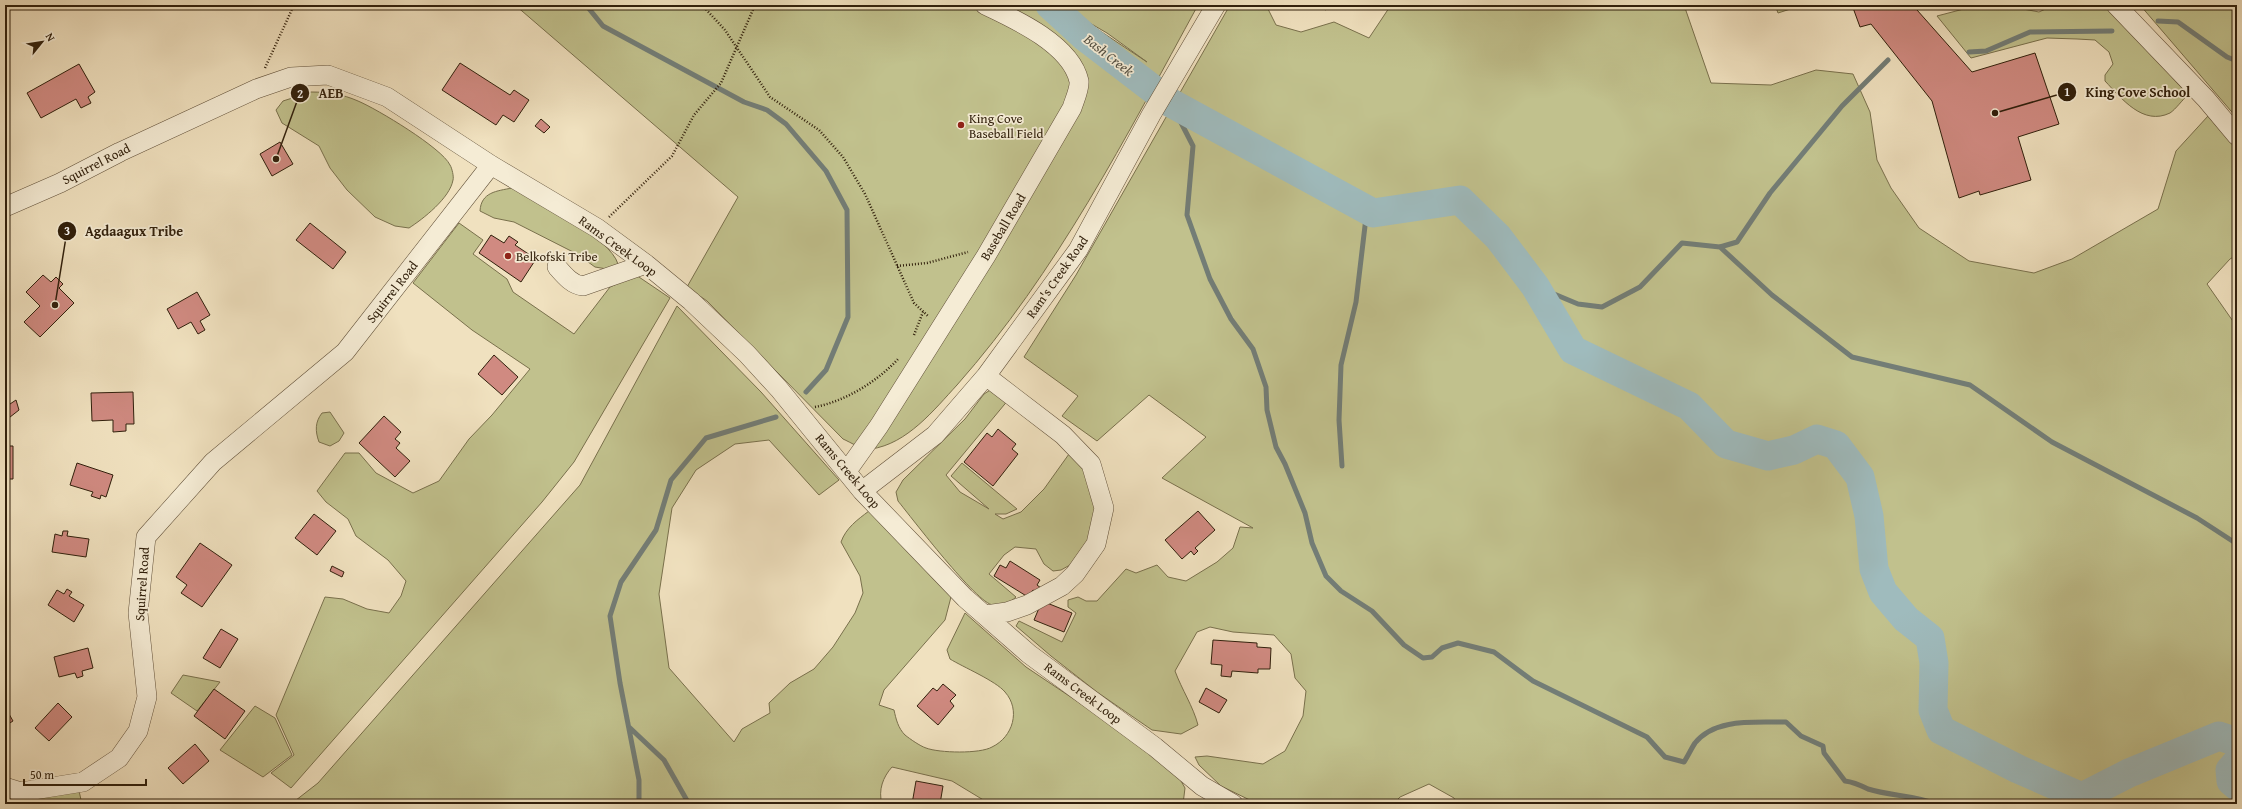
<svg xmlns="http://www.w3.org/2000/svg" width="2242" height="809" font-family="'Gentium Book Plus',serif">
<style>
.green{fill:#c1c18d;stroke:#79704c;fill-rule:evenodd}
.lines{fill:none;stroke-linecap:round;stroke-linejoin:round}
.stream{stroke:#737d76;stroke-width:5}
.river{stroke:#9fbbbd;stroke-width:29}
.building{fill:#d08a81;stroke:#31200c}
.minor-casing{stroke:#615039;stroke-width:20}
.path{stroke:#31200c;stroke-width:2.5;stroke-dasharray:1 2;stroke-linecap:butt}
.minor{stroke:#f5ecd5;stroke-width:19}
.poi-dot{fill:#8f2418;stroke:#f5ecd5;stroke-width:1.5}
.labels{text-anchor:middle;dominant-baseline:central;stroke-width:3.5;stroke-linejoin:round;paint-order:stroke}
.poi-label{font-size:13px;fill:#31200c;stroke:#f5ecd5;text-anchor:start}
.street-label{font-size:13px;fill:#31200c;stroke:#f5ecd5}
.water-label{font-size:14px;font-style:italic;fill:#524e41;stroke:#f5ecd5}
.leader{fill:none;stroke:#31200c;stroke-width:1.5}
.callout-dot{fill:#31200c;stroke:#f5ecd5;stroke-width:1.5}
.mark-label{font-size:12px;text-anchor:middle;font-weight:bold;fill:#fff}
.callout-label{font-size:14px;text-anchor:middle;font-weight:bold;fill:#31200c;stroke:#f5ecd5;stroke-width:3.5;stroke-linejoin:round;paint-order:stroke}
</style>
<rect width="100%" height="100%" fill="#f0e1bf"/>
<filter id="stains"><feTurbulence type="fractalNoise" baseFrequency=".005" numOctaves="4"/><feColorMatrix values="0 0 0 0 .2 0 0 0 0 .09 0 0 0 0 .02 0 0 0 .5 -.17"/></filter>
<radialGradient id="worn" r=".72"><stop offset=".6" stop-color="#630" stop-opacity="0"/><stop offset="1" stop-color="#630" stop-opacity=".3"/></radialGradient>
<path class="green" d="M515,5H1198C1126,137 1057,272 957,385C934,410 907,444 871,449C864,451 850,442 843,439L707,301L687,287L738,197ZM1076,15L1107,33L1147,62Z
M1230,5H1268V9L1276,25L1301,32L1334,22L1369,38L1391,5H1684L1711,83L1771,85L1816,70L1853,74L1870,112L1877,160L1891,188L1919,228L1969,261L2034,273L2072,259L2158,209L2176,151L2208,116L2237,149V255L2230,259L2207,284L2237,327V804H1457L1454,798L1429,784L1400,797L1393,804H1258L1221,786L1199,765L1195,757L1207,756L1263,764L1285,751L1303,716L1306,691L1295,678L1291,654L1274,635L1233,632L1210,627L1197,632L1175,671C1182,690 1193,706 1198,725L1181,734L1152,730L1097,692L1051,656L1016,626L1019,621L1062,642L1076,613L1068,607V600L1078,597L1086,601H1097L1126,569L1136,573L1157,565L1168,577L1186,581L1217,562L1233,548L1240,527L1253,528L1162,478L1206,437L1149,395L1097,441L1062,416L1078,396L1024,357L1076,275Z
M1775,5H1803L1778,13Z
M1979,5H2002L2039,12L2054,5H2104L2135,35L2188,95C2182,100 2176,109 2170,113C2143,126 2122,99 2105,81V75L2113,64L2109,52L2095,40L2077,39L2047,38L1971,58L1937,16Z
M2140,5H2213L2214,8L2237,7V118Z
M311,92C328,92 342,94 358,101C377,109 442,148 450,165C452,168 454,177 453,180C450,198 423,219 409,228L395,226L375,217L347,190L330,168L319,146L282,123L276,110L283,101Z
M512,188C538,203 610,237 618,264L607,269L595,267L577,254L514,222L494,218L480,211C481,192 497,191 512,188Z
M459,223L483,240L473,254L507,279L513,292L574,334L610,287L636,275L670,298L574,462L542,502L291,788L271,773L294,755L276,715L325,597L343,599L367,609L389,613L401,596L406,581L388,560L356,536L348,519L326,502L317,491L345,453H359L376,473L413,493L439,481L469,439L492,415L530,369L472,330L413,283Z
M677,306L761,392L839,480L819,495L769,440L735,444L696,470L672,508L659,594L669,668L734,742L742,729L770,713L769,703L790,683L814,669L833,647L855,613L863,593L860,576L841,542C846,528 857,520 869,511L951,597L945,620L884,690L879,705L894,710C896,719 898,728 905,735C910,739 920,746 926,748C939,753 980,754 992,747C1013,737 1021,710 1005,692C996,681 963,667 950,659L947,650L965,613L1026,667L1099,716L1177,774L1185,788L1183,804H990L952,781L892,767C883,777 878,790 882,804H291L318,783L580,485Z
M995,387L1009,399L946,475L960,492L989,509L951,476L962,463L1017,509L1006,514H995L1003,519L1021,512L1044,489L1074,447L1098,498L1091,544L1070,565L1061,570L1053,571L1044,564L1036,549L1015,547L1004,555L989,574L1016,597C1011,602 1001,606 993,605C977,604 911,517 898,501L896,492L903,480L965,419L984,394Z
M330,412L344,433L339,441L330,446L319,442C315,431 315,422 322,413Z
M183,675L220,682L197,711L171,693Z
M255,706L275,718L292,755L263,777L220,750Z
M79,791L82,804H28L29,797Z"/>
<g class="lines">
<path class="stream" d="M586,5L603,26L744,102L767,110L786,124L826,171L847,210L848,317L826,370L806,392
M2158,21L2178,22L2227,57L2237,61
M1969,52L1986,51L2030,32L2112,31
M1171,103L1193,146L1187,215L1210,279L1231,319L1253,349L1266,387L1267,410L1276,447L1285,464L1305,513L1312,543L1326,576L1341,591L1372,611L1404,645L1423,658L1432,657L1442,648L1458,643L1494,652L1533,681L1647,737L1665,757L1684,762C1688,756 1691,749 1695,743C1716,717 1757,723 1786,722L1801,736L1823,746L1824,753L1845,781C1854,782 1860,785 1868,789C1890,796 1914,795 1936,804
M1720,247L1772,295L1852,357L1970,385L2052,442L2197,518L2237,544
M1535,286L1578,304L1602,307L1640,287L1682,243L1720,247L1737,242L1770,193L1842,106L1888,60
M1342,466L1339,420L1341,365L1356,302L1367,209
M629,727L664,760L689,804
M2055,785L2061,804
M639,804V780L620,683L610,616L621,582L656,530L671,480L706,438L776,417"/>
<path class="river" d="M1050,5L1085,37L1171,103L1373,213L1460,200L1498,237L1535,286L1573,350L1689,406L1726,444L1768,456L1794,450L1817,439L1836,445L1860,477L1869,516L1874,569L1883,592L1906,619L1930,638L1934,663L1933,710L1941,730L2018,769L2082,797L2129,773L2219,736L2237,742
M2237,762L2230,770L2231,781L2237,786"/>
</g>
<path class="building" d="M1318,5H1329L1326,10Z
M1852,5H1922V8L1917,10L1972,72L2035,53L2059,124L2018,137L2031,180L1980,195L1979,191L1959,198L1932,101L1871,24L1860,27Z
M460,63L510,95L514,90L529,100L514,122L503,115L496,125L442,90Z
M79,64L95,92L88,97L91,103L81,108L76,99L41,118L27,93Z
M541,119L550,127L544,133L535,126Z
M280,142L293,164L272,176L260,154Z
M310,223L346,252L333,269L296,240Z
M491,235L504,243L509,236L518,242L515,245L536,259L521,282L479,253Z
M43,275L51,282L56,277L63,284L59,288L74,303L40,337L24,322L40,306L26,292Z
M197,292L210,315L200,321L205,330L198,334L191,322L178,329L167,309Z
M494,355L518,377L502,395L478,374Z
M133,392L134,424H126V431L113,432V420L92,421L91,393Z
M5,397L10,404L16,400L19,410L5,421Z
M384,416L401,432L395,439L400,443L396,448L410,461L395,477L359,443Z
M998,429L1016,444L1012,449L1018,454L993,486L964,462L987,433L992,437Z
M5,446H13V479H5Z
M77,463L113,475L106,497L101,495L100,499L91,496L93,492L70,485Z
M5,509L6,543H5Z
M1198,511L1215,530L1195,548L1198,551L1194,555L1191,551L1182,559L1165,540Z
M314,514L336,531L317,555L295,538Z
M63,531H68L67,536L89,539L86,557L52,552L55,534L62,536Z
M200,543L232,565L202,607L181,593L187,585L176,577Z
M1010,561L1040,580L1037,585L1041,588L1038,593L1033,590L1028,597L994,576L1000,565L1006,568Z
M332,566L344,572L342,577L330,571Z
M67,589L72,592L69,596L84,605L74,622L48,605L57,590L64,594Z
M1042,601L1072,613L1064,632L1034,620Z
M221,629L238,639L220,668L203,658Z
M1213,640L1257,643V647L1271,648L1270,669H1258V673L1232,671L1231,677L1221,676L1222,665L1211,664Z
M88,648L93,668L82,671L83,676L77,678L75,673L59,677L54,657Z
M943,684L956,695L950,701L954,706L938,725L917,706L933,688L937,691Z
M1206,688L1227,700L1219,713L1199,702Z
M214,689L245,711L225,739L194,716Z
M58,703L72,717L49,741L35,728Z
M5,707L13,721L5,726Z
M195,744L209,761L183,784L168,768Z
M916,781L943,786L940,804H912Z"/>
<g class="lines">
<g class="minor-casing">
<path id="minor" d="M2116,5L2206,99L2237,136
M5,207L60,183L120,152L256,89L291,77L328,75L387,97L491,165L597,228L646,264L691,301L747,354L779,389L862,491L965,598L1029,654L1155,747L1202,786L1233,804
M557,267C564,275 572,285 583,286L646,264
M847,471L879,426L986,256L1072,108C1074,101 1080,89 1079,81C1071,45 1017,20 985,5
M862,491L935,435L986,376L1078,250L1151,115L1216,5
M986,615L1007,612L1027,605L1062,586L1075,574L1096,544L1104,508L1091,464L1063,435L986,376
M5,787L21,792L83,782L119,758L138,731L147,697L138,613L146,537L213,462L345,352L491,165"/>
</g>
<path class="path" d="M702,5L725,30L770,97L819,130L843,157L865,194L914,303L929,317
M265,68L294,5
M609,217L672,156L694,115L721,83L755,5
M897,266L927,263L968,252
M914,335L923,312
M815,407C846,401 878,381 899,358"/>
<use href="#minor" class="minor"/>
</g>
<g class="poi-dot">
<circle cx="961" cy="125" r="4"/>
<circle cx="508" cy="256" r="4"/>
</g>
<g class="labels">
<g class="poi-label">
<text x="969" y="118">King Cove<tspan x="969" dy="15">Baseball Field</tspan></text>
<text x="516" y="256">Belkofski Tribe</text>
</g>
<g class="street-label">
<text transform="translate(96 164) rotate(-27)">Squirrel Road</text>
<text transform="translate(1003 227) rotate(-59)">Baseball Road</text>
<text transform="translate(618 246) rotate(36)">Rams Creek Loop</text>
<text transform="translate(1057 277) rotate(-55)">Ram's Creek Road</text>
<text transform="translate(392 292) rotate(-52)">Squirrel Road</text>
<text transform="translate(848 471) rotate(50)">Rams Creek Loop</text>
<text transform="translate(142 584) rotate(-86)">Squirrel Road</text>
<text transform="translate(1083 693) rotate(37)">Rams Creek Loop</text>
</g>
<g class="water-label">
<text transform="translate(1109 55) rotate(38)">Bash Creek</text>
</g>
</g>
<path class="leader" d="M1995 113L2067 92M276 159L300 93M55 305L67 231"/>
<g class="callout-dot">
<circle cx="1995" cy="113" r="4"/>
<circle cx="276" cy="159" r="4"/>
<circle cx="55" cy="305" r="4"/>
<circle cx="2067" cy="92" r="10"/>
<circle cx="300" cy="93" r="10"/>
<circle cx="67" cy="231" r="10"/>
</g>
<g class="mark-label">
<text x="2067" y="96">1</text>
<text x="300" y="98">2</text>
<text x="67" y="235">3</text>
</g>
<g class="callout-label">
<text x="2138" y="97">King Cove School</text>
<text x="331" y="98">AEB</text>
<text x="134" y="236">Agdaagux Tribe</text>
</g>
<rect width="2242" height="809" fill="none" stroke="#f0e1bf" stroke-width="20"/>
<rect x="6" y="6" width="2230" height="797" fill="none" stroke="#31200c" stroke-width="2"/>
<rect x="10" y="10" width="2222" height="789" fill="none" stroke="#31200c"/>
<g transform="translate(42 42) rotate(60)" stroke="#f5ecd5" stroke-width="3" paint-order="stroke">
<path d="M0-3L7 15L0 10L-7 15Z" fill="#31200c"/>
<text y="-6" font-size="11" font-weight="bold" text-anchor="middle" fill="#31200c">N</text>
</g>
<path d="M24 779v6h122v-6" fill="none" stroke="#31200c" stroke-width="2"/>
<text x="30" y="779" font-size="12" fill="#31200c" stroke="#f5ecd5" stroke-width="3" paint-order="stroke">50 m</text>
<rect width="100%" height="100%" filter="url(#stains)"/>
<rect width="100%" height="100%" fill="url(#worn)"/>
</svg>
